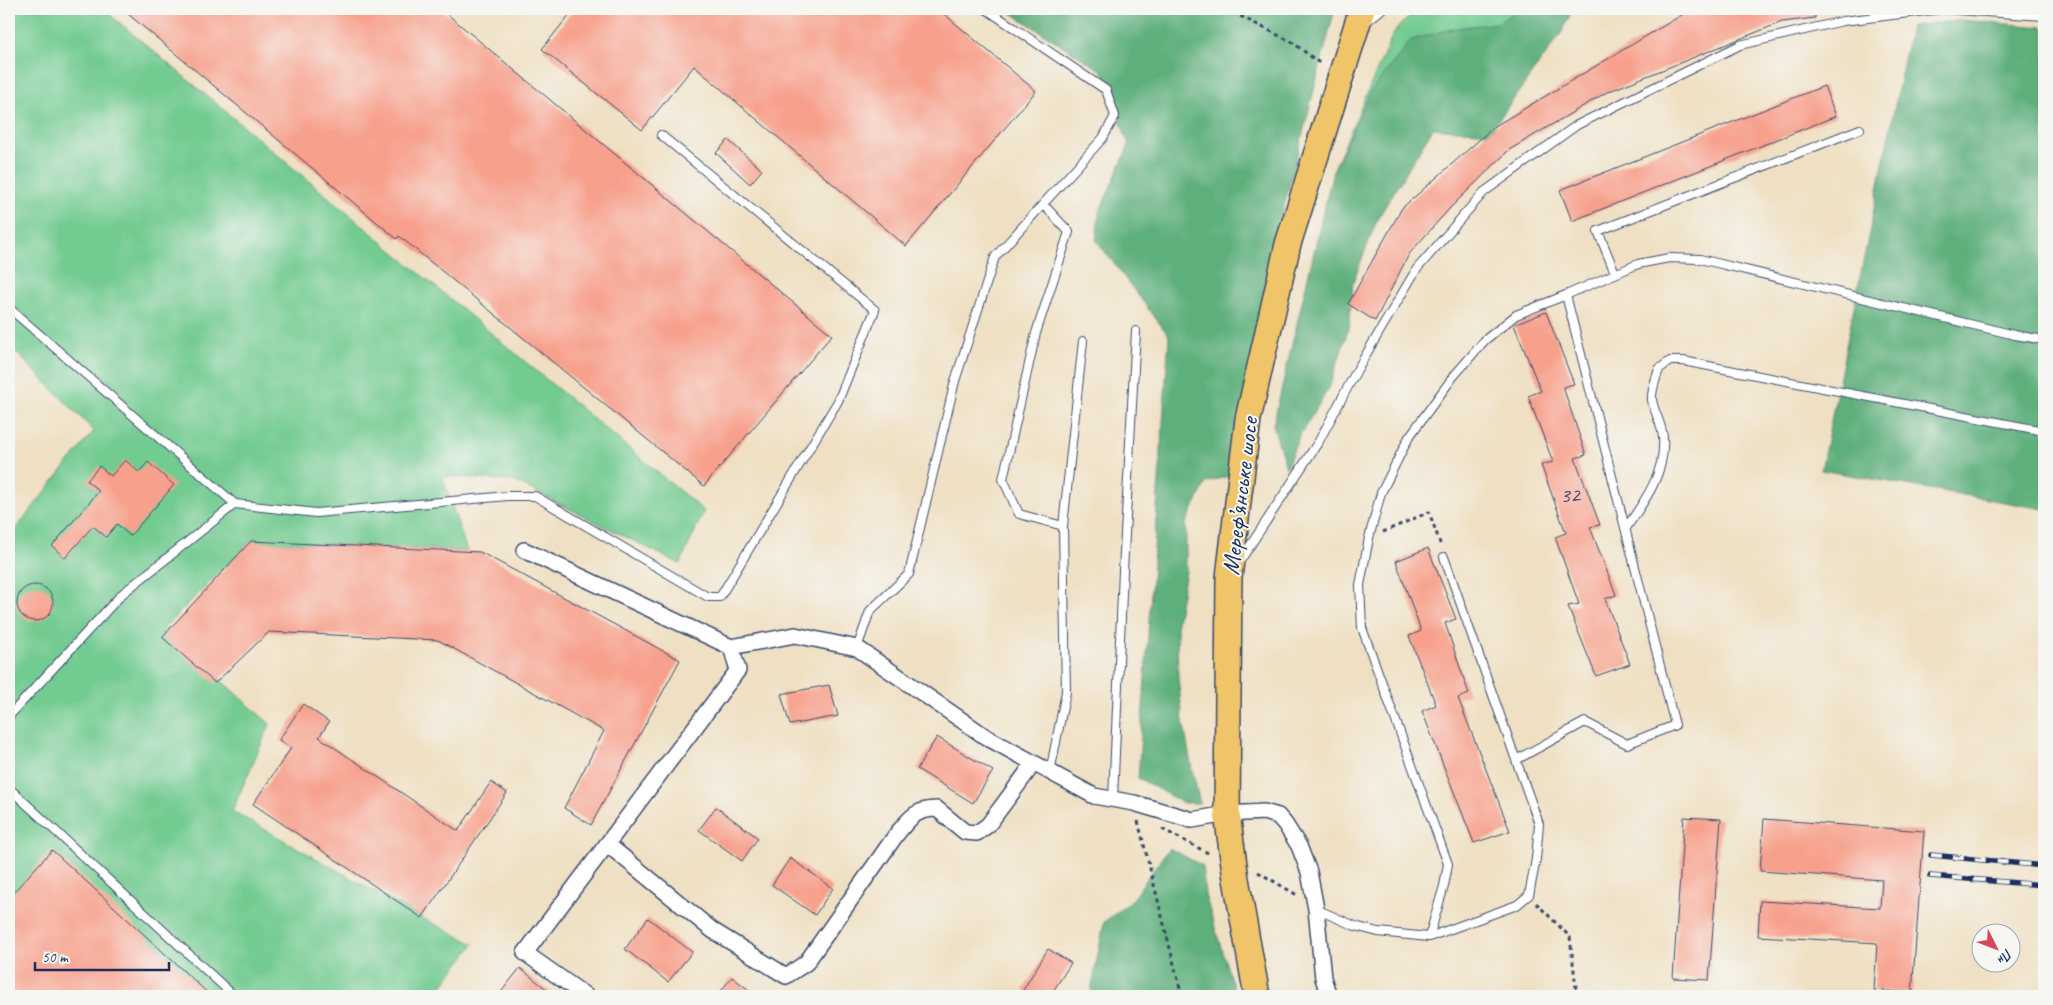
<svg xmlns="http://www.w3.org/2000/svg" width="2053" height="1005" font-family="Caveat,sans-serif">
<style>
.green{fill:#72cb91;stroke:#467d78}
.forest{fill:#5daf7b;stroke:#3c6f6c}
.building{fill:#f7a08c}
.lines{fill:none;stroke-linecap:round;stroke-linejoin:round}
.service-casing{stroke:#3b4a6d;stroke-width:10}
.minor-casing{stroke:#3b4a6d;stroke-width:18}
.trunk-casing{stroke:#3b4a6d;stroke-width:28}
.path{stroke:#3b4a6d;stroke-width:3;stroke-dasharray:4 4;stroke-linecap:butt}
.service{stroke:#fff;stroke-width:8}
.minor{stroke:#fff;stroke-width:15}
.trunk{stroke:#f0c469;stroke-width:25}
.rail-casing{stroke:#1b2f5e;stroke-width:5.5}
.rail{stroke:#f6f6f2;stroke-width:4;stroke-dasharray:11;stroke-linecap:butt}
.labels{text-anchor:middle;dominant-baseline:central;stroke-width:4;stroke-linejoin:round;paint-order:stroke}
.number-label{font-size:22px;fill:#524b6a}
.street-label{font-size:25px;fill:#1b2f5e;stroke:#f6f6f2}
</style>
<rect width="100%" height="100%" fill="#f6f6f2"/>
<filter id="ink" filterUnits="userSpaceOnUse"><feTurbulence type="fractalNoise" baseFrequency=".02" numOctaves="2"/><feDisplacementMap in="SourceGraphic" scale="10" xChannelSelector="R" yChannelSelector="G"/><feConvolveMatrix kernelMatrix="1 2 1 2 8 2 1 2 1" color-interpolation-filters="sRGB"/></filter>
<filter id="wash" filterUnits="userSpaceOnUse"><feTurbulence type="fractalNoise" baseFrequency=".0096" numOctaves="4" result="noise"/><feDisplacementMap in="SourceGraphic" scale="20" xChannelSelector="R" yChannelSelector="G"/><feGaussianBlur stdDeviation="1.12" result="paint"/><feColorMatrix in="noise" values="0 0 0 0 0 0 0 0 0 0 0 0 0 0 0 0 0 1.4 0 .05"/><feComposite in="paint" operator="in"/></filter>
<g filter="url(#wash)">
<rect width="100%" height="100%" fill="#efe0c3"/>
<path class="green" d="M9,9H103L704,511L680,564L514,481L442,476L467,551L251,541L163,629L270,724L232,811L422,918L474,944L434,996H9V537L94,431L9,345Z
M1420,9H1545L1333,171L1392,36L1400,25Z"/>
<path class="forest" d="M1005,9H1335L1277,233L1231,475L1206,483L1186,523V571L1177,622L1178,677L1183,721L1192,770L1200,803H1183L1138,778L1169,336L1096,240L1099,213L1129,145L1102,71Z
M1519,9H1573L1562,32L1489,133L1433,128L1377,220L1353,282L1349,328L1329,388L1300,435L1286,468L1273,425L1333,171L1371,91L1411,40L1455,28L1498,23Z
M1962,20L2044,27V509L1821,470L1911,26Z
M1169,848L1203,866L1205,895L1236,996H1090L1104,922L1130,902Z"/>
<g id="blocks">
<path class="building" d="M122,9H441L832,335L704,486L399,236L397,239Z
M574,9H938L1036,91L906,246L694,66L642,130L542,49Z
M1697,9H1815V18L1782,22L1607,92L1509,150L1449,209L1409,254L1375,321L1348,304L1402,208L1495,126L1685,13Z
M1824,86L1836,116L1572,221L1560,190Z
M728,140L762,170L750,184L716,153Z
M1546,312L1574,384L1563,387L1586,455L1575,458L1600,525L1590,527L1616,595L1605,599L1630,664L1596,676L1568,606L1579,604L1555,537L1566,533L1541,465L1553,462L1528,396L1541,391L1514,325Z
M125,460L139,472L148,462L174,485L130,536L117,524L106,537L93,526L65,558L52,546L99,491L87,481L99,466L111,476Z
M251,541L480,552L680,660L591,825L564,808L604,731L438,640L269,632L215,683L162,637Z
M1428,548L1456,619L1445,623L1469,694L1458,698L1510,831L1474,843L1422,711L1436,705L1409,636L1421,631L1396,561Z
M17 603a18 18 0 1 1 36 0a18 18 0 1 1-36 0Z
M829,685L838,716L790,725L781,694Z
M303,704L329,722L319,737L458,831L491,782L507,793L422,918L253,804L291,748L279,740Z
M937,737L993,771L973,803L917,769Z
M716,807L758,838L742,861L699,830Z
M1684,817L1721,819L1709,980L1673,978Z
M1764,819L1924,831L1912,993L1874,990L1877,943L1758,936L1760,901L1880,908L1882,880L1760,871Z
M52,850L211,996H9V897Z
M790,858L833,888L815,915L772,885Z
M648,918L692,952L668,982L625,949Z
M1048,949L1071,963L1050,996H1033L1023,990Z
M520,968L555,996H498Z
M732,977L757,996H717Z"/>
</g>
</g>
<g filter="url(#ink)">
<use href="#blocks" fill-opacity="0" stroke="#3b4a6d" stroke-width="1"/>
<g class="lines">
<g class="service-casing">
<path id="service" d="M1365,23L1382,9
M1043,204L1069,232L1036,333L1003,479L1019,514L1063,526L1083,341
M1615,273L1598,231L1860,129
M9,308L235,504
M1626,528C1645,501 1666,472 1663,437C1662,424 1654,412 1652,400C1651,390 1656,379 1659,369L1670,361H1683L2044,431
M1444,557L1516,760L1585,722L1627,744L1675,725L1566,295L1638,264L1669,258L1700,259L2015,335L2044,340
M1240,561L1319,441L1358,368L1416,270L1484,192L1577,125L1740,45L1843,21L1942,9L2044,16
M857,648L870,611L909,574L955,381L995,257L1103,138L1115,116L1106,90L986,9
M9,716L122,594L235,504L316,513L508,496H535L708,597H720L838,401L875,310L661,135
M1050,772L1066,692L1063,526
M9,788L234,996
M1113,799L1123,571L1136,331
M1316,909L1355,926L1378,932L1429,937L1444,886L1448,864L1362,628L1360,585L1369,538L1381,493L1409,437L1453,377L1485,340L1516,315L1566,295
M1429,937L1517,905L1529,895L1536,859L1539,824L1516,760"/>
</g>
<g class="minor-casing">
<path id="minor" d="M524,550L731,647L795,635L857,648L986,737L1094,796L1134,803L1192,820L1227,814L1264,812L1278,816L1285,824L1299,846L1309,872L1316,909L1323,978L1329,996
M607,844L712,930L786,976L806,963L896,835C909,819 915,809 937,809L965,832L977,833L988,825L1034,763
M586,996L525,953L738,670L731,647"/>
</g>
<g class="trunk-casing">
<path id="trunk" d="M1257,996L1236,879L1227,814L1229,577L1248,419L1288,244L1362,9"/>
</g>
<path class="path" d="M1226,9L1292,42L1322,65
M1383,532L1429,512L1441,546
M1138,821L1182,996
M1162,829L1210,854
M1258,872L1297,895
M1536,903L1570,937L1576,988L1585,996"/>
<use href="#service" class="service"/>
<use href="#minor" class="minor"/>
<use href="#trunk" class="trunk"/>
<g class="rail-casing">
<path id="rail" d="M1931,855L2044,866
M1930,876L2044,885"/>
</g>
<use href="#rail" class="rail"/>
</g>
</g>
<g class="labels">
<g class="number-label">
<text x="1570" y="495">32</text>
</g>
<g class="street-label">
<text transform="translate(1240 496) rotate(-83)">Мереф’янське шосе</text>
</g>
</g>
<rect width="2053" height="1005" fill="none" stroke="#f6f6f2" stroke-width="30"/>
<g transform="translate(1996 948) rotate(132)"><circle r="24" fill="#f6f6f2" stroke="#9ea6b7"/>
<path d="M0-4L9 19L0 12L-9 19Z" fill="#d1495b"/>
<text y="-8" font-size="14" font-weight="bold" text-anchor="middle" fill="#1b2f5e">Пн</text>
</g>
<path d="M35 962v8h134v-8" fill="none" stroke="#1b2f5e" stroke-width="2.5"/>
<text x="42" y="962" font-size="15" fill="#1b2f5e" stroke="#f6f6f2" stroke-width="4" paint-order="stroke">50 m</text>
</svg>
